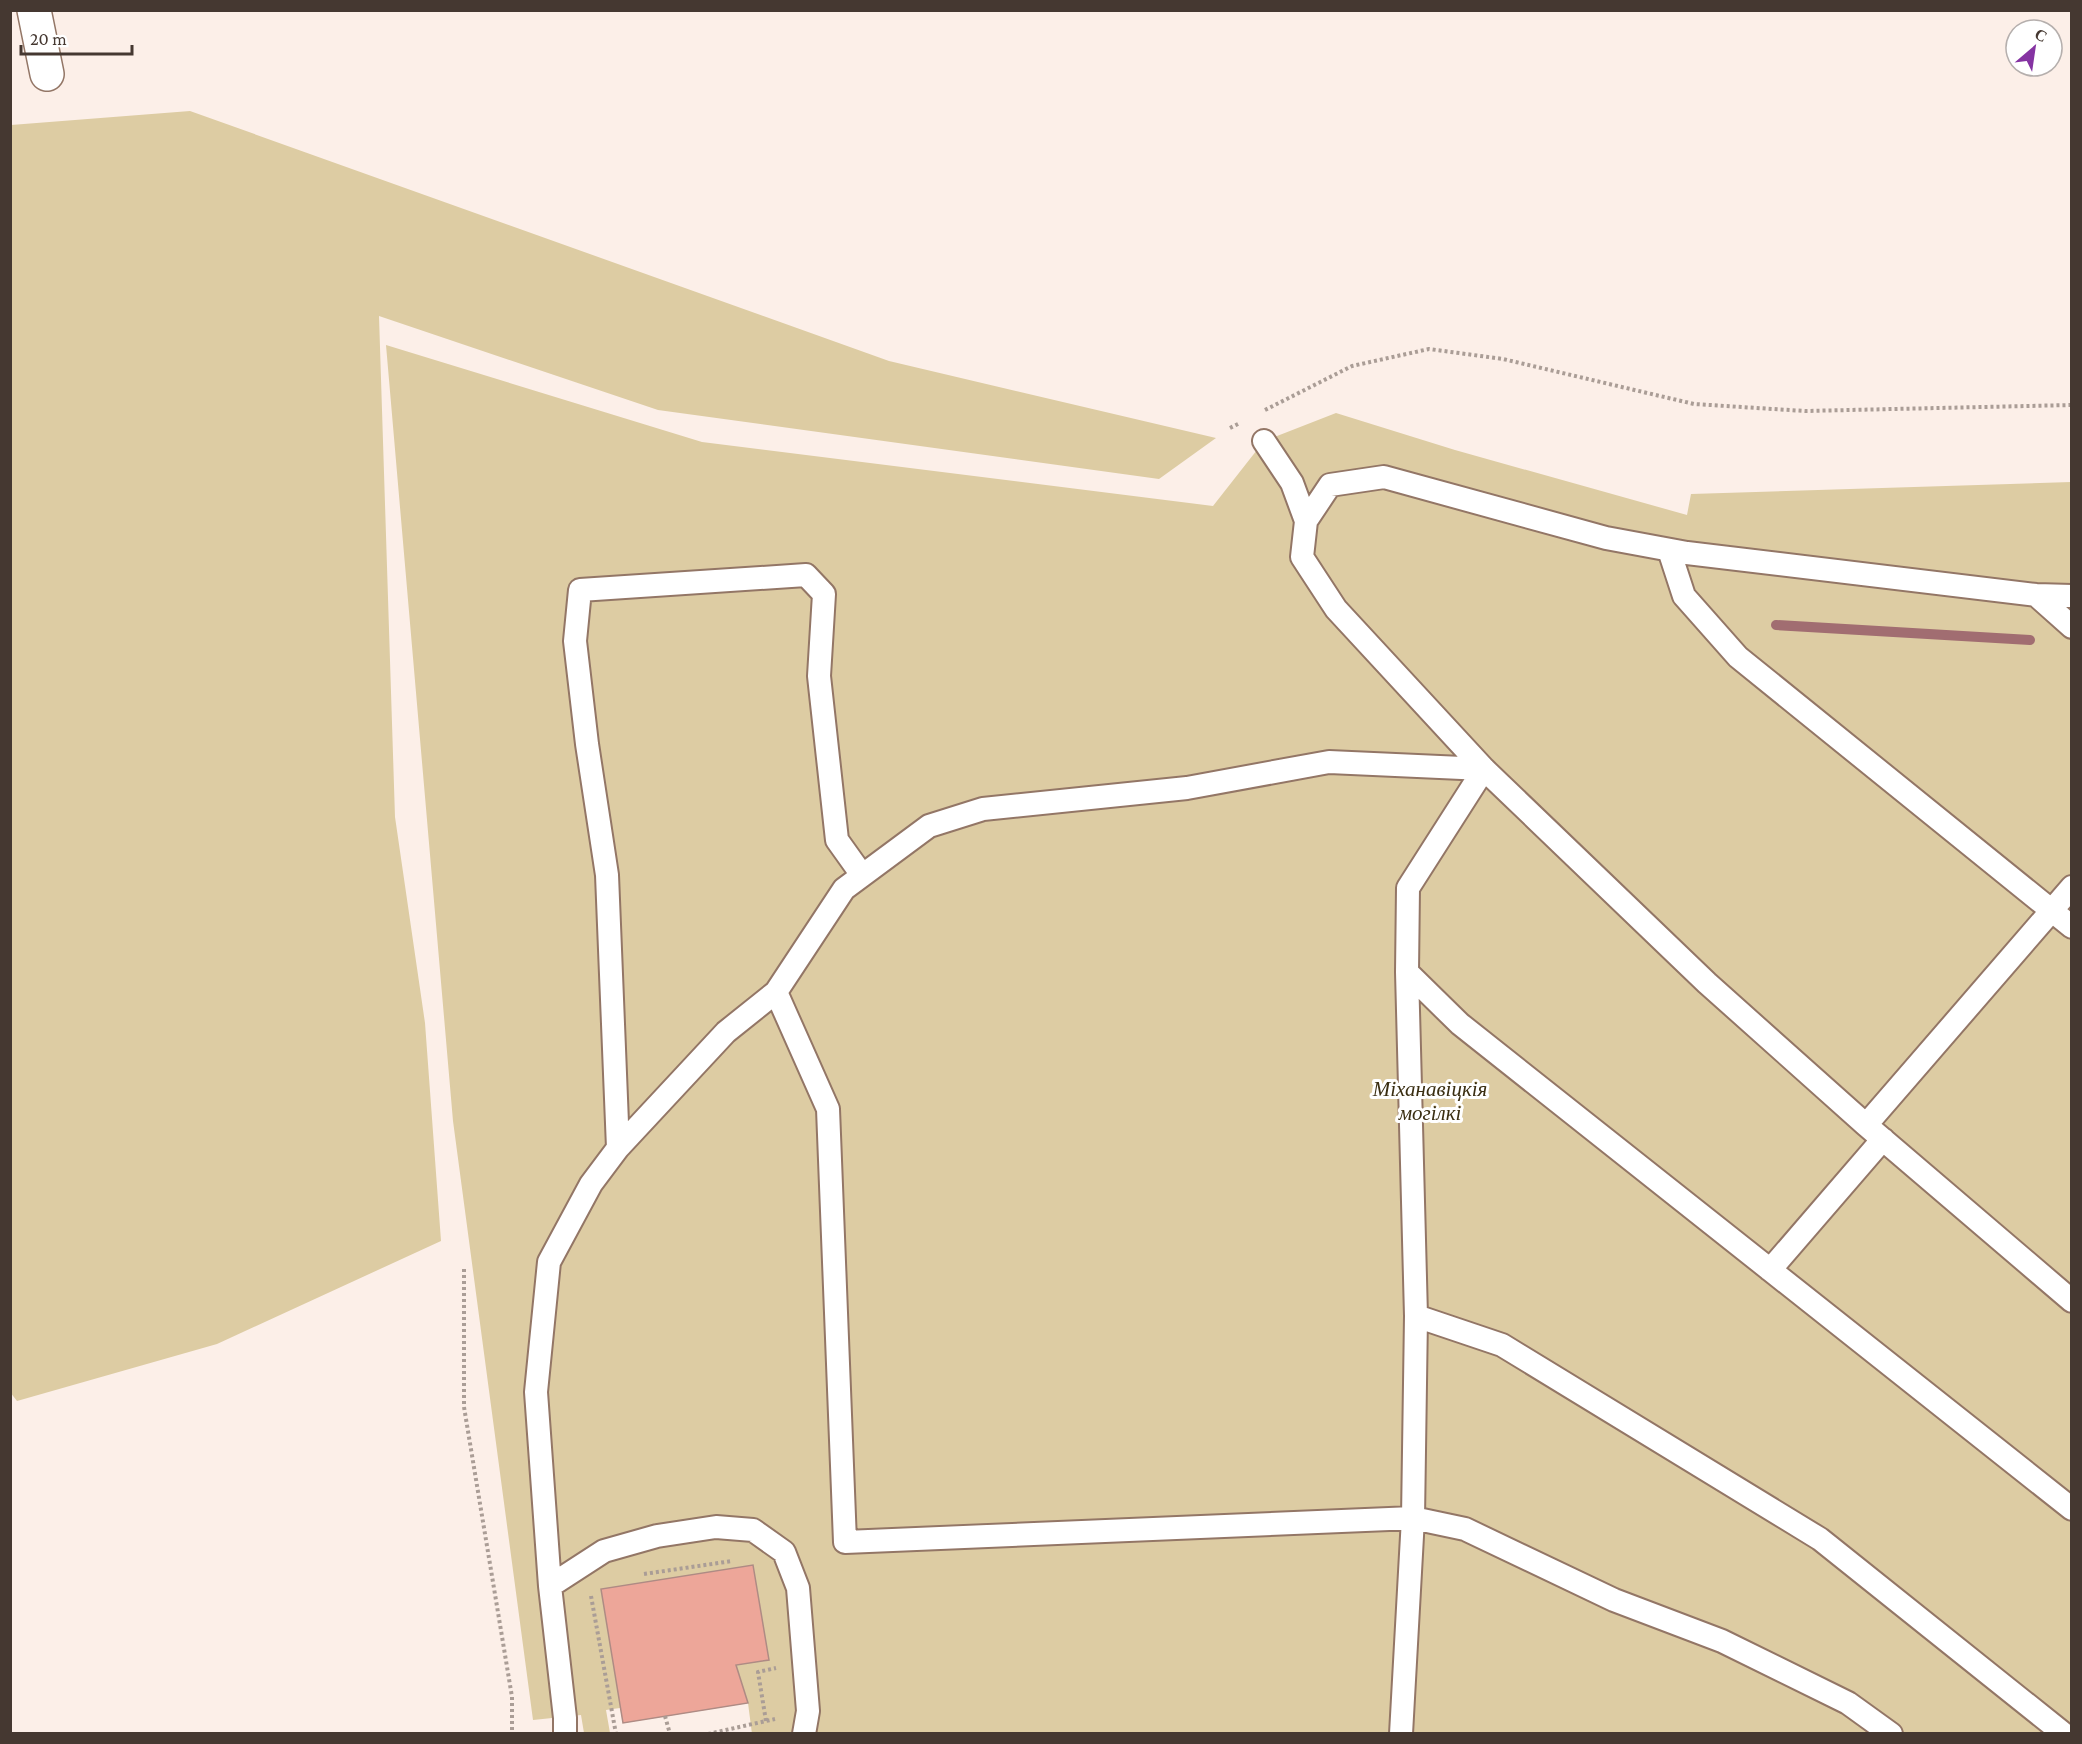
<svg xmlns="http://www.w3.org/2000/svg" width="2082" height="1744" font-family="'Crimson Pro',serif">
<style>
.green{fill:#ddcca3}
.lines{fill:none;stroke-linecap:round;stroke-linejoin:round}
.stream{stroke:#a16d71;stroke-width:10}
.building{fill:#eda699;stroke:#ae8b84;stroke-width:1.5}
.service-casing{stroke:#937666;stroke-width:26}
.minor-casing{stroke:#937666;stroke-width:36}
.path{stroke:#aa9d96;stroke-width:4;stroke-dasharray:3 3;stroke-linecap:butt}
.service{stroke:#fff;stroke-width:22}
.minor{stroke:#fff;stroke-width:33}
.labels{text-anchor:middle;dominant-baseline:central;stroke-width:6;stroke-linejoin:round;paint-order:stroke}
.park-label{font-size:21px;font-style:italic;fill:#3a2e12;stroke:#fff}
</style>
<rect width="100%" height="100%" fill="#fcefe8"/>
<path class="green" d="M190,111L889,361L1216,438L1159,479L658,410L379,316L395,817L425,1023L441,1241L217,1344L17,1401L10,1392L11,125Z
M386,345L702,442L1213,506L1264,441L1336,413L1455,450L1687,515L1691,494L2071,482V1733L752,1734L748,1703L623,1723L620,1708L606,1710L610,1733H584L581,1715L533,1720L453,1121Z"/>
<g class="lines">
<path class="stream" d="M1776,625L2030,640"/>
</g>
<path class="building" d="M753,1565L769,1660L736,1665L748,1703L623,1723L601,1589Z"/>
<g class="lines">
<g class="service-casing">
<path id="service" d="M1264,441L1292,483L1306,521
M1669,550L1684,596L1738,657L2072,927
M2036,595L2072,627
M2072,596L2036,595L1687,553L1606,538L1384,477L1330,485L1306,521L1302,557L1336,609L1484,769L1707,983L1866,1125L2072,1301
M1407,972L1460,1024L2072,1509
M776,992L828,1109L845,1542L1413,1518L1465,1529L1614,1600L1722,1641L1848,1703L1891,1734
M1866,1125L2072,887
M618,1148L607,875L587,744L575,641L580,590L806,575L824,594L819,676L837,840L862,875
M1770,1270L1883,1139
M1416,1316L1502,1345L1820,1539L2064,1734
M550,1586L604,1551L657,1536L716,1527L753,1530L784,1552L798,1588L808,1711L804,1734
M565,1734V1718L550,1586L536,1392L549,1262L591,1184L618,1148L726,1032L776,992L844,889L929,826L983,809L1187,788L1329,762L1484,769
M1401,1734L1413,1518L1416,1316L1407,972L1408,888L1484,769"/>
</g>
<g class="minor-casing">
<path id="minor" d="M34,10L47,74"/>
</g>
<path class="path" d="M1265,410L1352,366L1429,349L1503,359L1694,404L1805,411L2072,405
M1230,428L1240,423
M464,1269V1407L512,1697V1734
M644,1574L732,1561
M591,1596L616,1734
M665,1716L670,1734
M766,1721L758,1672L776,1668
M708,1734L775,1719"/>
<use href="#service" class="service"/>
<use href="#minor" class="minor"/>
</g>
<g class="labels">
<g class="park-label">
<text x="1430" y="1089">Міханавіцкія<tspan x="1430" dy="24">могілкі</tspan></text>
</g>
</g>
<rect width="2082" height="1744" fill="none" stroke="#453831" stroke-width="24"/>
<g transform="translate(2034 48) rotate(29)"><circle r="28" fill="#ffffff" stroke="#b5afad" stroke-width="1.5"/>
<path d="M0-4.5L10 22L0 15L-10 22Z" fill="#8533a2"/>
<text y="-9" font-size="16" font-weight="bold" text-anchor="middle" fill="#453831">С</text>
</g>
<path d="M21 45v9h111v-9" fill="none" stroke="#453831" stroke-width="3"/>
<text x="30" y="45" font-size="18" fill="#453831" stroke="#ffffff" stroke-width="4.5" paint-order="stroke">20 m</text>
</svg>
